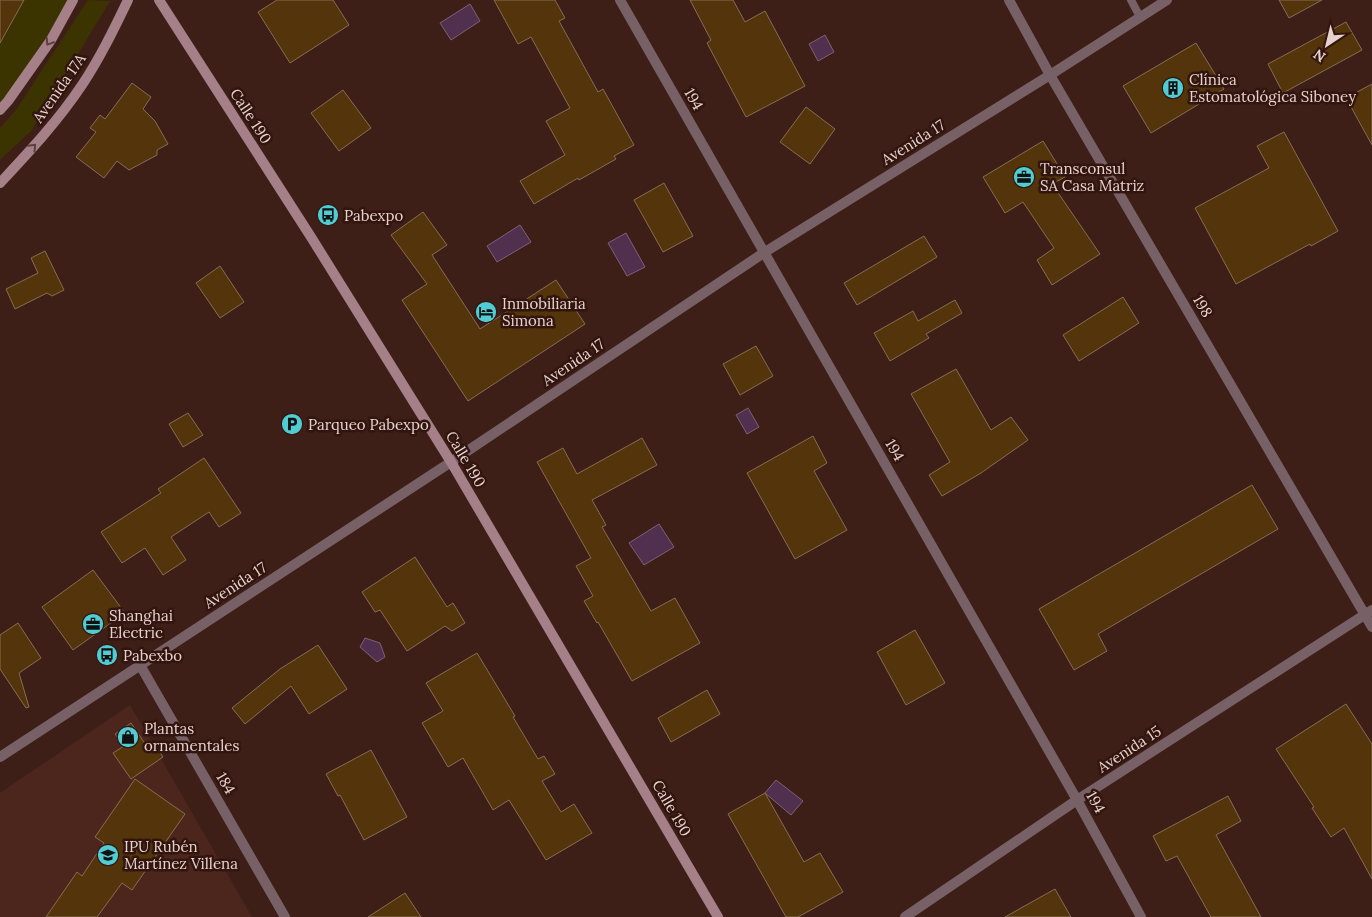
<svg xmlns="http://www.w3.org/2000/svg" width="1372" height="917" font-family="Lora,serif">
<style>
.built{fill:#4c261d}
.green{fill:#3b3401}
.water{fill:#512f4f;stroke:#7e6075}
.building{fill:#53340b;stroke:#866d54}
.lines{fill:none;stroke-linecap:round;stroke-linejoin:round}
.service{stroke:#786166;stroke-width:8}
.minor{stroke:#786166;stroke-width:10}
.tertiary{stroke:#786166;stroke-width:10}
.secondary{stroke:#a58089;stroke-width:10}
.oneway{stroke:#60403f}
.labels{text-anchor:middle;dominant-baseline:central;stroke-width:5;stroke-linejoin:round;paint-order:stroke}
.poi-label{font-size:15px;fill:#e7d3cd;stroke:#32150e;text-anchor:start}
.street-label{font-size:15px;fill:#e7d3cd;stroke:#32150e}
</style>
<rect width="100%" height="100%" fill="#3d1f17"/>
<path class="built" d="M130,705L252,917H0V793Z"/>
<path class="green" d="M0,0H73L0,110Z
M88,0L110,1L32,130L0,160V128L16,110Z"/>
<path class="water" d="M470,4L480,21L451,40L440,23Z
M825,35L834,52L818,61L809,44Z
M520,225L531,242L497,262L487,246Z
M626,233L645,267L627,276L608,243Z
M748,408L759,427L747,434L736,415Z
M659,524L674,547L644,565L629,543Z
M365,638L380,643L385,657L377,662L360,647Z
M776,780L803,801L791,815L765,793Z"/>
<path class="building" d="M0,0H24L0,43Z
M277,0H333L349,25L290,63L258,12Z
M494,0H555L565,18L559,21L598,92L603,89L634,145L614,156L616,159L579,180L578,178L534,204L520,181L565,155L546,121L570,108L531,37L518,44Z
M690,0H733L745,22L765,11L805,86L746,117L707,43L711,40Z
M1279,0H1322L1289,18Z
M1346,22L1362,50L1283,93L1268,64Z
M1196,43L1224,89L1151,133L1123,86Z
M132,83L151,97L143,109L155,121L168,144L157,150V155L129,170L117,161L104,178L76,157L96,132L90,128L100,115L105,119Z
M1372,84V145L1346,98Z
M343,90L371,128L339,151L311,113Z
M806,107L835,129L810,164L780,142Z
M1284,132L1338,231L1311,246L1310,244L1236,284L1195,208L1269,168L1257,146Z
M1043,141L1065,177L1052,184L1100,254L1052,285L1037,260L1054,248L1023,202L1005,213L983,177Z
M664,183L693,236L663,252L634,200Z
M423,212L447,245L432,255L480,329L556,280L585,324L468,401L402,300L427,284L391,235Z
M924,236L937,257L857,305L844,283Z
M45,251L64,290L52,296L47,293L15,309L6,289L38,273L31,258Z
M220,266L244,302L220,318L196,283Z
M1123,297L1139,323L1079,361L1063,335Z
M955,300L962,313L926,334L929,338L890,361L874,333L913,311L918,321Z
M756,346L773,376L740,395L723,364Z
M956,369L991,430L1011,417L1028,440L981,473L942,496L929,475L950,462L911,394Z
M188,413L203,435L183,447L169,424Z
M813,436L827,463L814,471L847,530L795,559L747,473Z
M642,438L657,465L592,500L606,525L602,527L651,611L675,598L700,643L632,681L598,622L597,623L584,601L593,596L576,566L591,558L537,462L563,448L577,474Z
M204,458L241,513L219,527L209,512L171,537L186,560L163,575L145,548L122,563L101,532L161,493L158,489Z
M1252,485L1278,529L1098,634L1107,651L1074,670L1039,609Z
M415,557L447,607L453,603L465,623L452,631L445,626L407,651L380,610L375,612L362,592Z
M93,570L125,613L73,650L42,607Z
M18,623L41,658L19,673L29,707L26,708L0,669V635Z
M915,630L945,683L906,705L877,652Z
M318,645L347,689L309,714L291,686L245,724L232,708L280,669Z
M477,653L515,716L513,717L538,759L544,756L555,774L542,781L561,812L574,804L592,833L546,860L509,800L493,810L463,758L448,767L422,723L443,711L426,683Z
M707,690L720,714L671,742L658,718Z
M1346,704L1372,744V879L1344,828L1331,837L1312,808L1314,807L1276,749Z
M131,723L146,745L154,743L163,757L131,779L113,753L124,746L115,734Z
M371,750L407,817L364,840L340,795L338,796L326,774Z
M135,779L185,814L132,890L122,883L97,917H46L77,872L82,876L104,843L95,837Z
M765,793L804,862L820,853L843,892L798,917H786L728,814Z
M1228,796L1241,821L1216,835L1261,917H1211L1177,856L1166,861L1153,836Z
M1055,889L1071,917H1005Z
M405,893L421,917H368Z"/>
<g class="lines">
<path class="service" d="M1131,0L1140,17"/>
<path class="minor" d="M620,0L1077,800L1141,917
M1009,0L1050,75L1372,627
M140,665L285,917
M905,917L1077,800L1372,610"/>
<path class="tertiary" d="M0,757L451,462L765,252L1050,75L1167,0"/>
<path class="secondary" d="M159,0L311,237L451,462L718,917
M0,110L8,101L51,40L73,0
M0,183C29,152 58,121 82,85C100,58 114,29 128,0"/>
</g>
<defs><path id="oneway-chevron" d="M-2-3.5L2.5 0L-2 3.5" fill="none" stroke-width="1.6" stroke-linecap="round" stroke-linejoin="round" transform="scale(1.25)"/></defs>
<g class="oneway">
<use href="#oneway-chevron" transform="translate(49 42) rotate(123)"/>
<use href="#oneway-chevron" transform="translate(33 147) rotate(-47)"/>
</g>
<defs>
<g id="building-disc" transform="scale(1.125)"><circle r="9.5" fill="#51ccd2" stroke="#32150e"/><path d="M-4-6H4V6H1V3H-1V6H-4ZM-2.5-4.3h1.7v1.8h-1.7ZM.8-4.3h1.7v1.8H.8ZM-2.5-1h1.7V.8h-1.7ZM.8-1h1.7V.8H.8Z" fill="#111"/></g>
<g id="office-disc" transform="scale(1.125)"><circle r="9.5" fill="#51ccd2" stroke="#32150e"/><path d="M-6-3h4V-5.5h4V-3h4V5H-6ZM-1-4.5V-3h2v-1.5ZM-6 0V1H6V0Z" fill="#111"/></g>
<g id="bus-disc" transform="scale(1.125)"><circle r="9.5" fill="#51ccd2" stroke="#32150e"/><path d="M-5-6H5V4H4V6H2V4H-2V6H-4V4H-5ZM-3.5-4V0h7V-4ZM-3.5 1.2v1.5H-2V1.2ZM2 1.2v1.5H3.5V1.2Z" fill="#111"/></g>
<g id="hotel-disc" transform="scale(1.125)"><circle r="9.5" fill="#51ccd2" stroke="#32150e"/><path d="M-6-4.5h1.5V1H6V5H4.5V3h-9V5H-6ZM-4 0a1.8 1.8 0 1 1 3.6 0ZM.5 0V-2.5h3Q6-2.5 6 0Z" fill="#111"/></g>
<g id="parking-disc" transform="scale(1.125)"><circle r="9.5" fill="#51ccd2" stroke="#32150e"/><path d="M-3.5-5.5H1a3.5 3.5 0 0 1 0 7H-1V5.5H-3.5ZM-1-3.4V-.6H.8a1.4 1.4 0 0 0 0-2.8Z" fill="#111"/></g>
<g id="shop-disc" transform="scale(1.125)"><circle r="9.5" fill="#51ccd2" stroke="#32150e"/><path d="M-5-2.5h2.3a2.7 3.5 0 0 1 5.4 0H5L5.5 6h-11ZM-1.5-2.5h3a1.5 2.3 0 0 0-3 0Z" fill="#111"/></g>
<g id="school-disc" transform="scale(1.125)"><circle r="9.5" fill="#51ccd2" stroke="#32150e"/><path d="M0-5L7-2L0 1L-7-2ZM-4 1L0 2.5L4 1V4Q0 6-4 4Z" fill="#111"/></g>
</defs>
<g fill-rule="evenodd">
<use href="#building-disc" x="1173" y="88"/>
<use href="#office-disc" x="1024" y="177"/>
<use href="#bus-disc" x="328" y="215"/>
<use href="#hotel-disc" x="486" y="312"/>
<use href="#parking-disc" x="292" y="424"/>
<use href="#office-disc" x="93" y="624"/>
<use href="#bus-disc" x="107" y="655"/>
<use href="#shop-disc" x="128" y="737"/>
<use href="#school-disc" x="108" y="855"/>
</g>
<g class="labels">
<g class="poi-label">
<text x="1189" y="79">Clínica<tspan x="1189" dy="17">Estomatológica Siboney</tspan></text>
<text x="1040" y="168">Transconsul<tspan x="1040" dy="17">SA Casa Matriz</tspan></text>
<text x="344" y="215">Pabexpo</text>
<text x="502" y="303">Inmobiliaria<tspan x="502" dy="17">Simona</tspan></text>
<text x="308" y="424">Parqueo Pabexpo</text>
<text x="109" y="615">Shanghai<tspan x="109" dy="17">Electric</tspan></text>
<text x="123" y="655">Pabexbo</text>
<text x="144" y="728">Plantas<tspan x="144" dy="17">ornamentales</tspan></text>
<text x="124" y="846">IPU Rubén<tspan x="124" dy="17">Martínez Villena</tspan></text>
</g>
<g class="street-label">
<text transform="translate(59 88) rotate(-55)">Avenida 17A</text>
<text transform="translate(694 99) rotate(60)">194</text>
<text transform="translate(251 116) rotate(57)">Calle 190</text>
<text transform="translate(913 142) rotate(-32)">Avenida 17</text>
<text transform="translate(1203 306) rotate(60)">198</text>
<text transform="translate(573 362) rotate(-34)">Avenida 17</text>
<text transform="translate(895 450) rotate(60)">194</text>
<text transform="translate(466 459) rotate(59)">Calle 190</text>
<text transform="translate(235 585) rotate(-33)">Avenida 17</text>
<text transform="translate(1129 749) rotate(-33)">Avenida 15</text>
<text transform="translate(226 783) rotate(60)">184</text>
<text transform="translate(1096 802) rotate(61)">194</text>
<text transform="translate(672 808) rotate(60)">Calle 190</text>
</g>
</g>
<g transform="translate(1327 45) rotate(215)" stroke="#32150e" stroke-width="4" paint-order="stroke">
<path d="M0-4L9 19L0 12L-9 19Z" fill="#e7d3cd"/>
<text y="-8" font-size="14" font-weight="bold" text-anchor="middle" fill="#e7d3cd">N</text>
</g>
</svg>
